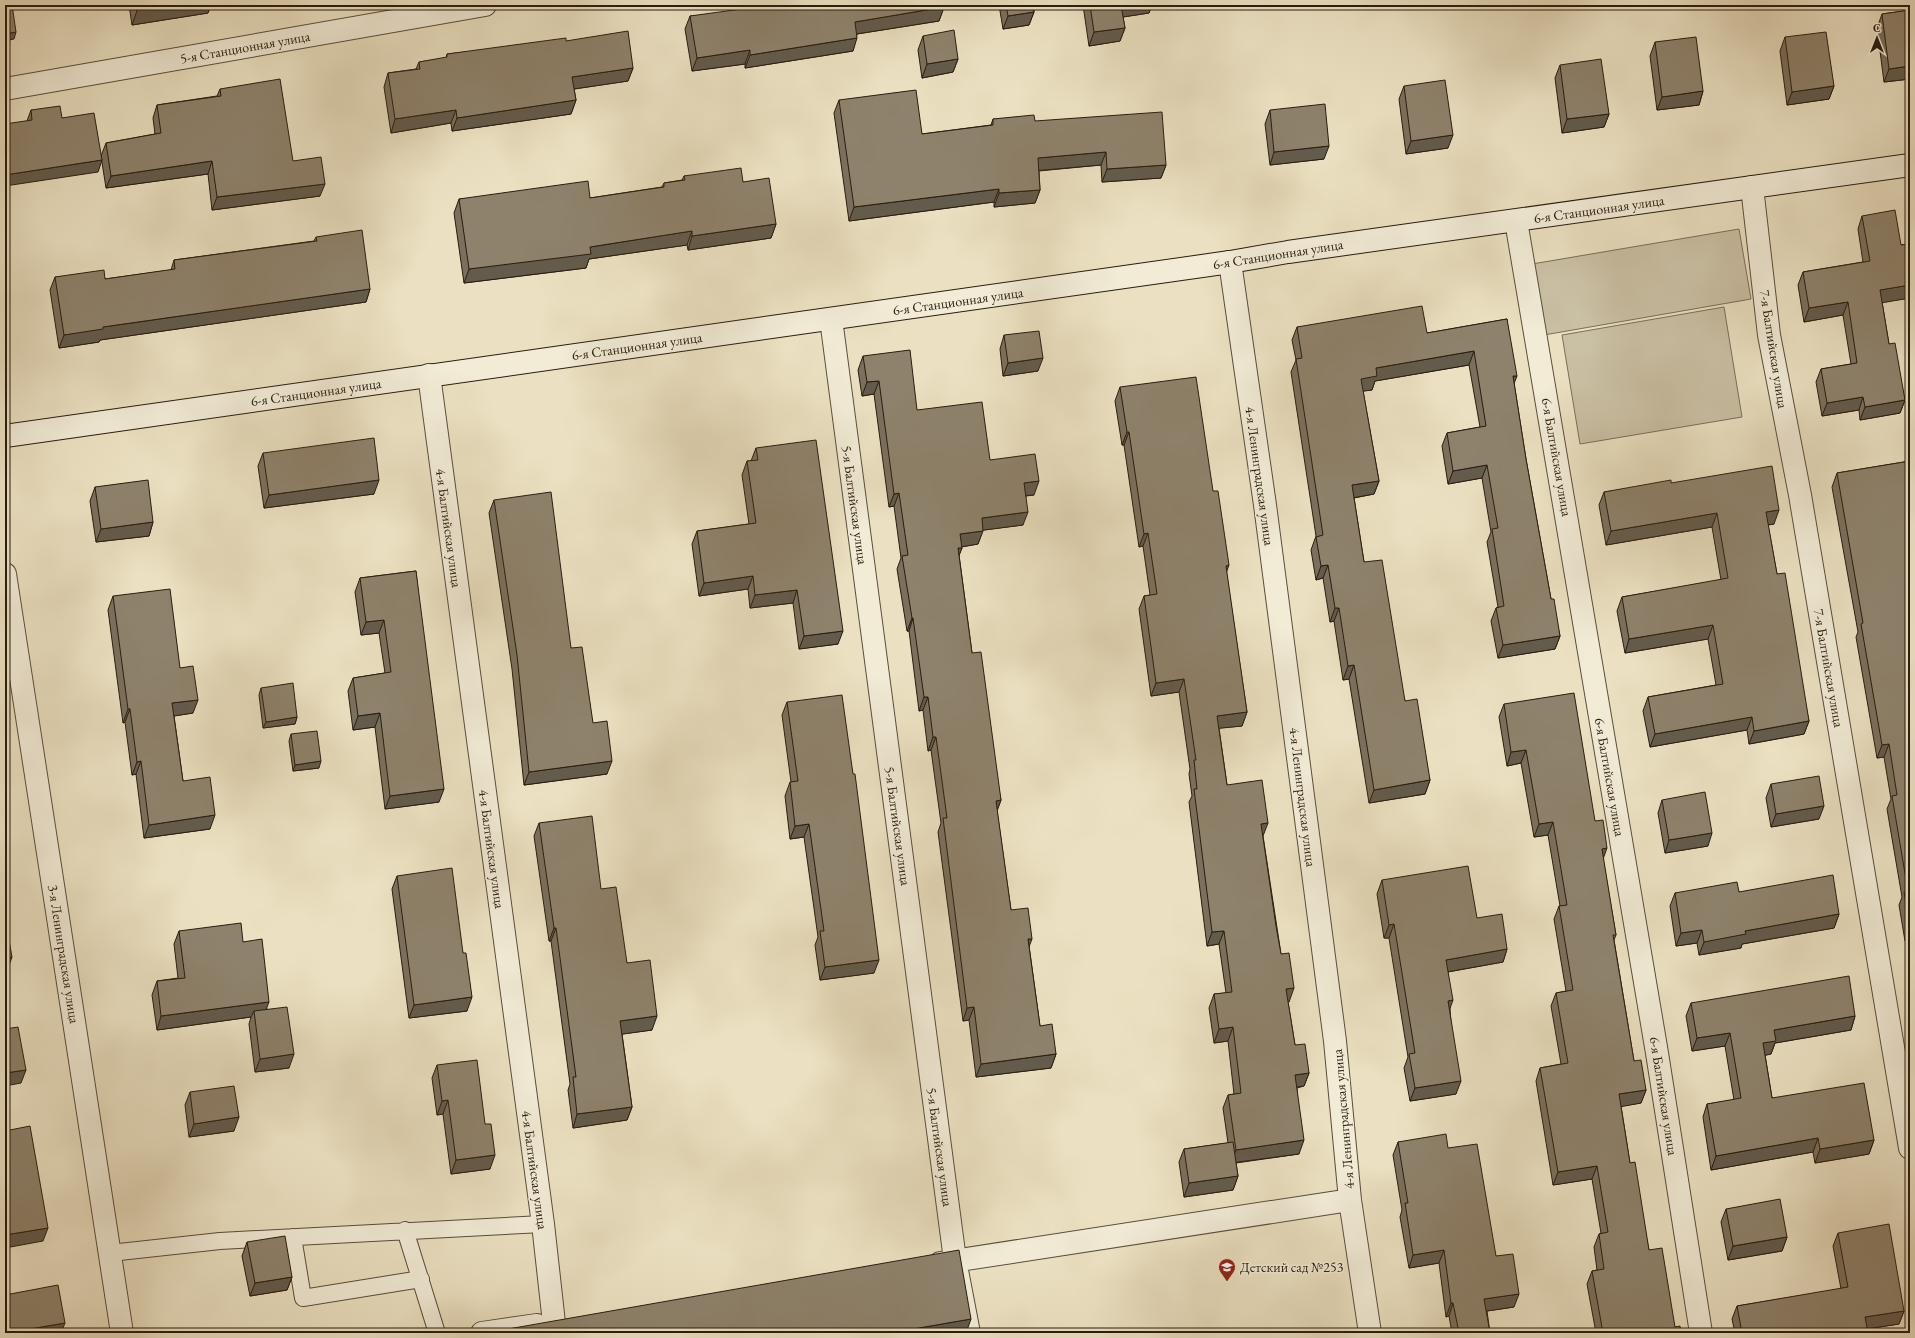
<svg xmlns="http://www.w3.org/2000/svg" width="1915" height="1338" font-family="'EB Garamond',serif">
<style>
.green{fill:#cac0a4;stroke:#7a6e5a}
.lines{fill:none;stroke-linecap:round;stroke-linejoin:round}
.service-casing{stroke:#5a4d3c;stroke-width:18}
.minor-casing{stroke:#5a4d3c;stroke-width:24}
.tertiary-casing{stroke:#5a4d3c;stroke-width:24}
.secondary-casing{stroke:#2a1c0f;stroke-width:24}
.service{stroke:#f2ecd7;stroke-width:16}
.minor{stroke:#f2ecd7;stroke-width:22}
.tertiary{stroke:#f2ecd7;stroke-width:22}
.secondary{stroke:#f2ecd7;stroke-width:22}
.wall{fill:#7a705d;stroke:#2a1c0f}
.shaded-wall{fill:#635b4c;stroke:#2a1c0f}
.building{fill:#8e826c;stroke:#2a1c0f}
.labels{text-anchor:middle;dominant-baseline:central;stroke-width:3;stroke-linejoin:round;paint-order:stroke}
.street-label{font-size:14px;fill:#2a1c0f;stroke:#f2ecd7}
.poi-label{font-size:14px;fill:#2a1c0f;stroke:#f2ecd7;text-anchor:start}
</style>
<rect width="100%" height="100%" fill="#ebe1c2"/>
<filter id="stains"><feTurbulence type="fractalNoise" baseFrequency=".005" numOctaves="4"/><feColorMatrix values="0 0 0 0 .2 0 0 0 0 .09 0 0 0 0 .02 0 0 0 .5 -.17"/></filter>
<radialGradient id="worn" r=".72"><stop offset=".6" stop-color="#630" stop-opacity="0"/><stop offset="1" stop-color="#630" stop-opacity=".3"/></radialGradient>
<path class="green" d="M1739,229L1751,299L1544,335L1532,264Z
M1724,307L1742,417L1580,444L1562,335Z"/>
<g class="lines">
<g class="service-casing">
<path id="service" d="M405,1230L437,1333
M293,1237L303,1298L421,1279
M110,1253L220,1241L543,1224"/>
</g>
<g class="minor-casing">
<path id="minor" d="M5,89L485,5
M1752,187L1769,335L1800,495L1910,1148
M1516,221L1657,1053L1701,1333
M1230,262L1265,505L1335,1041L1350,1200L1370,1333
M831,319L955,1260L969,1333
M429,375L543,1224L554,1323
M940,1263L1350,1200
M482,1333L537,1325"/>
</g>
<g class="tertiary-casing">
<path id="tertiary" d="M5,574L122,1333"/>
</g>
<g class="secondary-casing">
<path id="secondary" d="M5,436L1230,262L1288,252L1910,165"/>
</g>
<use href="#service" class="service"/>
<use href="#minor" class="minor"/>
<use href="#tertiary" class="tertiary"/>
<use href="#secondary" class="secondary"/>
</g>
<path class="wall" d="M129,5H211L208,13L132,25Z
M999,5H1041L1033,6L1034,12L1029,25L1003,29Z
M1083,5H1152L1149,13L1123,17L1125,28L1120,41L1089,46Z
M944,7L939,21L857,34L853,51L745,68V64L692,71L685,29L690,16Z
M1910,10V79L1884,82L1877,28L1882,14Z
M923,36L958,59L953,72L922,78L918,50Z
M1785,37L1834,86L1829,99L1787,105L1780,51Z
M566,41L633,68L628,81L574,89L576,100L571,114L452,131L451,123L391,133L384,87L388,73L416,69L419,62L446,58L447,54Z
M1655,42L1703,91L1699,105L1657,110L1650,56Z
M1560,65L1609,114L1604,127L1562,133L1555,78Z
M1404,86L1448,148L1406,154L1399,99Z
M220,89L293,161L320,196L212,210L208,174L106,188L101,156L106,143L155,134L153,118L157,105L217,96Z
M839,100L922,134L991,125L993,119L1035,121L1166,165L1161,178L1102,182L1101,165L1039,171L1040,190L1035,203L994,207V202L849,221L834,113Z
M31,110L62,118L98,172L27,121Z
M1270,110L1324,159L1270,165L1265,124Z
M684,176L743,182L776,224L771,238L688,250L687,245L589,259L586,268L464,283L454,213L459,199L590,198L662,187L664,183L682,180Z
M1862,216L1901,245L1910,244V298L1882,302L1889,344L1905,400L1900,413L1860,420L1859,410L1822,416L1816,382L1821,369L1851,364L1843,315L1804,322L1798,285L1803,272L1863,262L1858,229Z
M316,237L370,289L366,302L100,340L99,342L59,348L50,290L55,277L105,279L171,270L174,260L314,241Z
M1507,319L1514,383L1526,459L1551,599L1560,636L1555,649L1498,658L1491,621L1496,608L1498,607L1487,542L1491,532L1482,478L1448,484L1442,446L1447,433L1480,427L1469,365L1375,381L1372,390L1363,391L1379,481L1374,494L1354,498L1364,562L1405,701L1430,780L1425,794L1369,803L1349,679L1343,680L1334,621L1330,622L1323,578L1316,580L1311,550L1316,536L1291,372L1296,360L1292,340L1297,327L1427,333Z
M1004,335L1038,371L1003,376L1000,349Z
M863,356L917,410L990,460L1034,495L1026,496L1023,525L983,530L978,544L961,547L962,548L959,555L972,653L1001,800L997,811L1011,910L1029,946L1040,1026L1056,1054L1051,1068L976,1077L969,1020L963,1021L938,832L941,823L931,750L928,751L923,710L919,711L909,631H907L897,569L901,558L894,506L889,507L874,394L862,396L858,370Z
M1120,387L1213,491L1226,571L1247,712L1242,726L1219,728L1227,785L1263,836L1281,954L1289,1002H1288L1295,1045L1309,1073L1304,1086L1297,1088L1299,1154L1236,1163L1238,1176L1233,1190L1184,1197L1179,1162L1184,1149L1228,1143L1223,1108L1228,1095L1234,1094L1228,1041L1214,1043L1209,1008L1214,994L1226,993L1219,944L1207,946L1189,802L1192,796L1189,774L1190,769L1179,692L1151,696L1139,609L1144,596L1150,595L1143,546L1139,547L1124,445H1122L1115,401Z
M756,448L838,644L799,649L793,603L750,608L748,589L699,596L692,544L697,531L749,524L742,475L747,461H751Z
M263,453L374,494L264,508L258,466Z
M1910,461V940L1905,941L1899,905L1902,897L1887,809L1891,799L1884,757L1877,758L1856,637L1858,632L1832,487L1837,473Z
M1671,483L1774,524L1768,525L1777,574L1809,721L1804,734L1749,744L1747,730L1650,747L1643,711L1648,697L1716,685L1708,639L1625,653L1617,611L1622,597L1721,580L1712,527L1606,545L1599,505L1604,492Z
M95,487L153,522L149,536L96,542L90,501Z
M494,500L571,648L607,774L524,785L512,669L489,513Z
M416,571L439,802L385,809L375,727L353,730L348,691L353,678L385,673L379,633L361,635L355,592L360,578Z
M113,596L180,668L193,713L174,716L183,781L210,829L144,838L136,774L132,775L125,722L123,723L108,610Z
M261,688L297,717L295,724L263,728L259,695Z
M787,702L874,973L820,980L815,945L818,937L804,837L790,839L785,796L790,782H791L782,715Z
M1504,704L1595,821L1603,859L1616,935L1614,940L1634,1061L1646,1090L1641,1103L1621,1106L1630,1163L1649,1250L1675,1327L1681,1333H1596L1587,1284L1592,1271L1597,1270L1594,1247L1599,1234L1601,1233L1592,1179L1553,1185L1536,1081L1540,1068L1561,1064L1551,1006L1556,993L1566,991L1554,919L1559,906H1560L1548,835L1534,837L1521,763L1507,766L1499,717Z
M291,734L319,768L293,771L289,741Z
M1771,784L1819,819L1771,827L1766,798Z
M1662,800L1708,846L1665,853L1658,813Z
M539,823L601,889L627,963L652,1030L622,1034L632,1107L627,1120L573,1128L568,1090L570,1084L551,941H549L534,836Z
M397,876L463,953L467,1011L409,1018L392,889Z
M1382,880L1477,918L1507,949L1503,962L1448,972L1450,1009L1456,1094L1410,1101L1404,1068L1408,1057L1389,938H1384L1377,894Z
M1739,892L1839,914L1834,928L1742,944L1741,948L1699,955L1697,943L1676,946L1670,906L1675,893Z
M179,931L243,942L267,1009L289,1068L255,1072L249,1024L251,1017L157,1030L152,995L157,981L178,978L174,944Z
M1691,1003L1855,1016L1851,1030L1775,1043L1771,1054L1765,1055L1772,1098L1874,1140L1869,1154L1815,1163L1813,1152L1711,1170L1703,1117L1707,1104L1734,1100L1725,1046L1692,1051L1686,1016Z
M437,1065L485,1124L490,1169L451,1174L443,1114L437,1115L432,1078Z
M190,1092L234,1131L189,1137L185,1105Z
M1398,1142L1448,1148L1496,1256L1514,1307L1487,1311L1490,1333H1452L1449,1316L1446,1317L1439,1263L1409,1268L1400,1217L1402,1210L1393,1155Z
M1726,1209L1787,1237L1782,1251L1728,1260L1721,1222Z
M1838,1233L1904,1311L1899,1324L1867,1329L1868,1333H1735L1732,1319L1737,1306L1841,1289L1833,1246Z
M247,1242L292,1277L287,1290L250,1296L242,1256Z"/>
<path class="shaded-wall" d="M139,5H211L208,13L132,25Z
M281,5H300L280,8Z
M1121,5H1152L1149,13L1116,18Z
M944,7L939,21L850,35L855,22Z
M1034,12L1029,25L1003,29L1008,16Z
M1125,28L1120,41L1089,46L1094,32Z
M16,32L14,39L5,41V34Z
M857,38L853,51L745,68L750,55Z
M750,50L745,64L692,71L697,58Z
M958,59L953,72L922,78L927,64Z
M1910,66V79L1884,82L1889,69Z
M633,68L628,81L567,90L572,77Z
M1834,86L1829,99L1787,105L1792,92Z
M1703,91L1699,105L1657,110L1662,97Z
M576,100L571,114L452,131L457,118Z
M456,110L451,123L391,133L395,119Z
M1609,114L1604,127L1562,133L1567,119Z
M1453,135L1448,148L1406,154L1411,141Z
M1329,146L1324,159L1270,165L1274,152Z
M1106,152L1101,165L1033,171L1038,158Z
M102,160L98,172L5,186V175Z
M212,161L208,174L106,188L111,176Z
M1166,165L1161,178L1102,182L1107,169Z
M325,184L320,196L212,210L217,197Z
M999,189L994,202L849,221L854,207Z
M1040,190L1035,203L994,207L999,193Z
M776,224L771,238L688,250L692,236Z
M692,231L687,245L589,259L586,268L464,283L469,269L590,247Z
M1910,285V298L1875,304L1880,290Z
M370,289L366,302L100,340L99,342L59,348L64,335L103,327Z
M1848,302L1843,315L1804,322L1809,308Z
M1474,351L1469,365L1375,381L1372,390L1356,392L1361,379L1376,368Z
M1043,358L1038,371L1003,376L1008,363Z
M1513,376H1517L1512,389Z
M879,381L874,394L862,396L867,382Z
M1863,397L1859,410L1822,416L1827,403Z
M1905,400L1900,413L1860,420L1865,407Z
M1127,432H1129L1124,445H1122Z
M1487,465L1482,478L1448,484L1453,471Z
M379,480L374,494L264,508L269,495Z
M1039,481L1034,495L1019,496L1024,483Z
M1379,481L1374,494L1347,499L1352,485Z
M899,493L894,506L889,507L894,494Z
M1779,510L1774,524L1761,526L1766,512Z
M1028,512L1023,525L977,531L982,518Z
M1717,513L1712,527L1606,545L1611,531Z
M153,522L149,536L96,542L101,529Z
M983,531L978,544L955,548L960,534Z
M1148,533L1143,546L1139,547L1144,534Z
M958,548H962L957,561Z
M1229,565L1224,579L1226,566Z
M1328,565L1323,578L1316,580L1321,566Z
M753,576L748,589L699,596L704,583Z
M797,590L793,603L750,608L755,595Z
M1335,608H1339L1334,621L1330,622Z
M912,618H913L909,631H907Z
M384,620L379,633L361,635L366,622Z
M1713,625L1708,639L1625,653L1629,639Z
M843,631L838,644L799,649L804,636Z
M1560,636L1555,649L1498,658L1503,645Z
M1354,665L1349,679L1343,680L1348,666Z
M1184,679L1179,692L1151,696L1156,683Z
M924,697H928L923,710L919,711Z
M198,700L193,713L167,717L172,703Z
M128,709H130L125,722L123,723Z
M1247,712L1242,726L1212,729L1217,716Z
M380,713L375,727L353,730L358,716Z
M297,717L295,724L263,728L266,722Z
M1752,717L1747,730L1650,747L1655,734Z
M1809,721L1804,734L1749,744L1754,731Z
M933,737H936L931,750L928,751Z
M1889,744L1884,757L1877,758L1882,745Z
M1526,750L1521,763L1507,766L1511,752Z
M141,761L136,774L132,775L137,762Z
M321,761L319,768L293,771L295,765Z
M612,761L607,774L524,785L529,772Z
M1430,780L1425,794L1369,803L1374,790Z
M444,789L439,802L385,809L390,796Z
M1001,800L996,813V801Z
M1824,806L1819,819L1771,827L1776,814Z
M215,815L210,829L144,838L149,825Z
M1553,822L1548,835L1534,837L1539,824Z
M1268,823L1263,836L1256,837L1261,824Z
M809,824L804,837L790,839L795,826Z
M1712,833L1708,846L1665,853L1669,840Z
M1607,848L1602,862V849Z
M1839,914L1834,928L1742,944L1741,948L1699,955L1704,942L1745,931Z
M1394,924L1389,938H1384L1389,925Z
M554,928H556L551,941H549Z
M1910,928V940L1905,941Z
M1702,930L1697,943L1676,946L1681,933Z
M1224,931L1219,944L1207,946L1212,932Z
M1028,939H1032L1027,952Z
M1507,949L1503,962L1441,973L1446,960Z
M12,957L7,971H5V958Z
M879,960L874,973L820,980L825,967Z
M1294,988L1289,1002L1281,1003L1286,989Z
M472,997L467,1011L409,1018L414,1005Z
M1453,1000L1448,1014V1001Z
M269,1002L264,1015L254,1011L251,1017L157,1030L161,1016Z
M974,1007L969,1020L963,1021L967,1008Z
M657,1016L652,1030L616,1035L620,1021Z
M1855,1016L1851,1030L1775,1043L1771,1054L1758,1057L1763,1043L1774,1030Z
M1233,1027L1228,1041L1214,1043L1219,1029Z
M1730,1033L1725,1046L1692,1051L1697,1038Z
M294,1054L289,1068L255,1072L260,1059Z
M1056,1054L1051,1068L976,1077L981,1064Z
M26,1070L21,1083L5,1086V1073Z
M1309,1073L1304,1086L1290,1088L1295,1075Z
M1461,1081L1456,1094L1410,1101L1415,1088Z
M1646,1090L1641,1103L1614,1108L1619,1094Z
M448,1100L443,1114L437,1115L442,1101Z
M632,1107L627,1120L573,1128L577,1114Z
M239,1117L234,1131L189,1137L194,1124Z
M1818,1138L1813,1152L1711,1170L1716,1156Z
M1304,1140L1299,1154L1231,1163L1236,1150Z
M1874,1140L1869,1154L1815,1163L1820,1149Z
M495,1155L490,1169L451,1174L456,1160Z
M1597,1166L1592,1179L1553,1185L1558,1172Z
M1238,1176L1233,1190L1184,1197L1189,1183Z
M48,1228L43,1241L5,1248V1235Z
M1787,1237L1782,1251L1728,1260L1733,1246Z
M1444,1250L1439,1263L1409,1268L1413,1255Z
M292,1277L287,1290L250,1296L255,1283Z
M1519,1294L1514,1307L1480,1312L1484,1299Z
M1451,1303H1453L1449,1316L1446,1317Z
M1904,1311L1899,1324L1860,1330L1865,1317Z
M971,1319L966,1333H890Z
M65,1323L61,1333H6Z"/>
<path class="building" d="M5,5H12L16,32L5,34Z
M771,5H944V7L855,22L857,38L750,55V50L697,58L690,16Z
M1006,5H1033L1034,12L1008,16Z
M1090,5H1121L1125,28L1094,32Z
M1910,10V66L1889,69L1882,14Z
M954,30L958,59L927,64L923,36Z
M628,31L633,68L572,77L576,100L457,118L456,110L395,119L388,73L420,69L419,62L447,57V54L566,38V41Z
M1826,32L1834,86L1792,92L1785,37Z
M1696,37L1703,91L1662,97L1655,42Z
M1601,59L1609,114L1567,119L1560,65Z
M280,79L293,161L321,157L325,184L217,197L212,161L111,176L106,143L161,133L157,105L221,96L220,89Z
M1445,80L1453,135L1411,141L1404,86Z
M916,90L922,134L993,125V119L1034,115L1035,121L1162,112L1166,165L1107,169L1106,152L1038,158L1040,190L999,193V189L854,207L839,100Z
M1325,104L1329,146L1274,152L1270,110Z
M60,106L62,118L94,113L102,160L5,175V124L32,120L31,110Z
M741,168L743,182L769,178L776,224L692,236V231L590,247L591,254L469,269L459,199L588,181L590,198L664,187V183L685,180L684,176Z
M1895,210L1901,245L1910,244V285L1880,290L1889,344L1895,343L1905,400L1865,407L1863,397L1827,403L1821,369L1857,363L1848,302L1809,308L1803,272L1870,261L1862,216Z
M362,230L370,289L103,327V329L64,335L55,277L104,270L105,279L175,269L174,260L317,241L316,237Z
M1422,306L1427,333L1507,319L1517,376H1513L1526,459L1551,599H1554L1560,636L1503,645L1496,608L1504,606L1492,529L1498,528L1487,465L1453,471L1447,433L1486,426L1474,351L1376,368L1377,376L1361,379L1379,481L1352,485L1364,562L1382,560L1405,701L1417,699L1430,780L1374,790L1354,665L1348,666L1339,608H1335L1328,565L1321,566L1316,537L1323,535L1296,359L1302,358L1297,327Z
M1039,331L1043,358L1008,363L1004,335Z
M910,350L917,410L982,402L990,460L1035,454L1039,481L1024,483L1028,512L982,518L983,531L960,534L962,548H958L972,653L981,652L1001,800L996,801L1011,910L1028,908L1032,939H1028L1040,1026L1052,1024L1056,1054L981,1064L974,1007L967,1008L943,818H947L936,737H933L928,697H924L913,618H912L902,556L908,555L899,493L894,494L879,381L867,382L863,356Z
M1196,377L1213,491H1218L1229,565L1226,566L1247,712L1217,716L1227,785L1262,780L1268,823L1261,824L1276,926L1281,954L1289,953L1294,988L1286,989L1295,1045L1305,1044L1309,1073L1295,1075L1304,1140L1236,1150L1228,1095L1241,1093L1233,1027L1219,1029L1214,994L1232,992L1224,931L1212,932L1194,789H1197L1194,760H1196L1184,679L1156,683L1144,596L1157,594L1148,533L1144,534L1129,432H1127L1120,387Z
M374,438L379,480L269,495L263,453Z
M816,440L843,631L804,636L797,590L755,595L753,576L704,583L697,531L756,523L747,461L758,460L756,448Z
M1910,461V928L1904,892L1908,891L1892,796L1897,795L1889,744L1882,745L1861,624L1863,623L1837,473Z
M1772,466L1779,510L1766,512L1777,574L1785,573L1809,721L1754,731L1752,717L1655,734L1648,697L1723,684L1713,625L1629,639L1622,597L1728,578L1717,513L1611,531L1604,492L1671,480V483Z
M148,480L153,522L101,529L95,487Z
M551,492L571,648L582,647L593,723L607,721L612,761L529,772L517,655L494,500Z
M416,571L444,789L390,796L380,713L358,716L353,678L391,672L384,620L366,622L360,578Z
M170,589L180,668L193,666L198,700L172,703L183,781L210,777L215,815L149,825L141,761L137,762L130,709H128L113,596Z
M293,683L297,717L266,722L261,688Z
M1574,693L1595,821L1603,820L1607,848L1602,849L1616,935H1613L1634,1061L1641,1060L1646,1090L1619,1094L1630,1163L1635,1162L1649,1250L1662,1248L1675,1327L1680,1326L1681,1333H1603L1592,1271L1604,1269L1599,1234L1608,1232L1597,1166L1558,1172L1540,1068L1568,1063L1556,993L1573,990L1559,906L1567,905L1553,822L1539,824L1526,750L1511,752L1504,704Z
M842,695L853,774H855L879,960L825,967L820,931H824L809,824L795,826L790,782L798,781L787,702Z
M317,731L321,761L295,765L291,734Z
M1819,776L1824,806L1776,814L1771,784Z
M1705,792L1712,833L1669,840L1662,800Z
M592,816L601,889L616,887L627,963L650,960L657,1016L620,1021L632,1107L577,1114L573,1077H576L556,928H554L539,823Z
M1468,866L1477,918L1502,914L1507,949L1446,960L1453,1000L1448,1001L1461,1081L1415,1088L1409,1054L1415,1053L1394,924L1389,925L1382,880Z
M452,868L463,953H466L472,997L414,1005L397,876Z
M1833,875L1839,914L1745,931L1746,934L1704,942L1702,930L1681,933L1675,893L1737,882L1739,892Z
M5,918L12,957L5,958Z
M241,923L243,942L262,939L269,1002L161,1016L157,981L185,978L179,931Z
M1849,976L1855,1016L1774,1030L1776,1041L1763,1043L1772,1098L1864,1083L1874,1140L1820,1149L1818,1138L1716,1156L1707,1104L1741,1098L1730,1033L1697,1038L1691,1003Z
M287,1007L294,1054L260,1059L254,1011Z
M18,1027L26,1070L5,1073V1029Z
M477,1060L485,1124H491L495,1155L456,1160L448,1100L442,1101L437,1065Z
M234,1086L239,1117L194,1124L190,1092Z
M30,1126L48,1228L5,1235V1131Z
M1446,1134L1448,1148L1477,1144L1496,1256L1513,1254L1519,1294L1484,1299L1490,1333H1459L1453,1303H1451L1444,1250L1413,1255L1405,1203H1408L1398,1142Z
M1233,1142L1238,1176L1189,1183L1184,1149Z
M1780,1199L1787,1237L1733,1246L1726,1209Z
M1889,1224L1904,1311L1865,1317L1868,1333H1742L1737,1306L1848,1287L1838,1233Z
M285,1236L292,1277L255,1283L247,1242Z
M959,1250L971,1319L890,1333H509L508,1329Z
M58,1285L65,1323L6,1333L5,1327V1295Z"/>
<defs>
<g id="school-pin" transform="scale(0.9)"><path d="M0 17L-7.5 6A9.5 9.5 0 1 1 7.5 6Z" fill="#8f2418" stroke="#f2ecd7"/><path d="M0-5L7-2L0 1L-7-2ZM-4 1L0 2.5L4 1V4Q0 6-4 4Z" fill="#fff"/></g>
</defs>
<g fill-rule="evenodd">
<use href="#school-pin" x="1227" y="1267"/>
</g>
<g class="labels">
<g class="street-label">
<text transform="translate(245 47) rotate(-10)">5-я Станционная улица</text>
<text transform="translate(1599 209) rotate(-8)">6-я Станционная улица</text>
<text transform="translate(1278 254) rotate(-9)">6-я Станционная улица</text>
<text transform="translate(958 301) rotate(-8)">6-я Станционная улица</text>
<text transform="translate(637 346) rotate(-8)">6-я Станционная улица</text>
<text transform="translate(1774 349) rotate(81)">7-я Балтийская улица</text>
<text transform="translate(316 392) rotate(-8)">6-я Станционная улица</text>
<text transform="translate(1557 457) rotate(80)">6-я Балтийская улица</text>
<text transform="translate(1260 476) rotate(82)">4-я Ленинградская улица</text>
<text transform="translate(855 505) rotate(82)">5-я Балтийская улица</text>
<text transform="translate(449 528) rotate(82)">4-я Балтийская улица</text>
<text transform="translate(1829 668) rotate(80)">7-я Балтийская улица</text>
<text transform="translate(1610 777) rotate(80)">6-я Балтийская улица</text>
<text transform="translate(1303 797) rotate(83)">4-я Ленинградская улица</text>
<text transform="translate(898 826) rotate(82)">5-я Балтийская улица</text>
<text transform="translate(492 849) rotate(82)">4-я Балтийская улица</text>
<text transform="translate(64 954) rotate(81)">3-я Ленинградская улица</text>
<text transform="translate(1664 1096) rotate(81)">6-я Балтийская улица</text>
<text transform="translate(1343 1119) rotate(-95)">4-я Ленинградская улица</text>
<text transform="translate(940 1147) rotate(82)">5-я Балтийская улица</text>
<text transform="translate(535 1170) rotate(82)">4-я Балтийская улица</text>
</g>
<g class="poi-label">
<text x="1240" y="1267">Детский сад №253</text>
</g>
</g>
<rect width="1915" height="1338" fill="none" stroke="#ebe1c2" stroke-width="20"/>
<rect x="6" y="6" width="1903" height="1326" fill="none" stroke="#2a1c0f" stroke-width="2"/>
<rect x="10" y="10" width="1895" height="1318" fill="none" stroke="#2a1c0f"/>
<g transform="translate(1877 38)" stroke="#f2ecd7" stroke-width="3" paint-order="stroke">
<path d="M0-3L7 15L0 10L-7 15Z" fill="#2a1c0f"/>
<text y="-6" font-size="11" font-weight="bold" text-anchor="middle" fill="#2a1c0f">С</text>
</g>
<rect width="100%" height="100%" filter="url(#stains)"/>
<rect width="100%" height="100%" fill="url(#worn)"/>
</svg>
